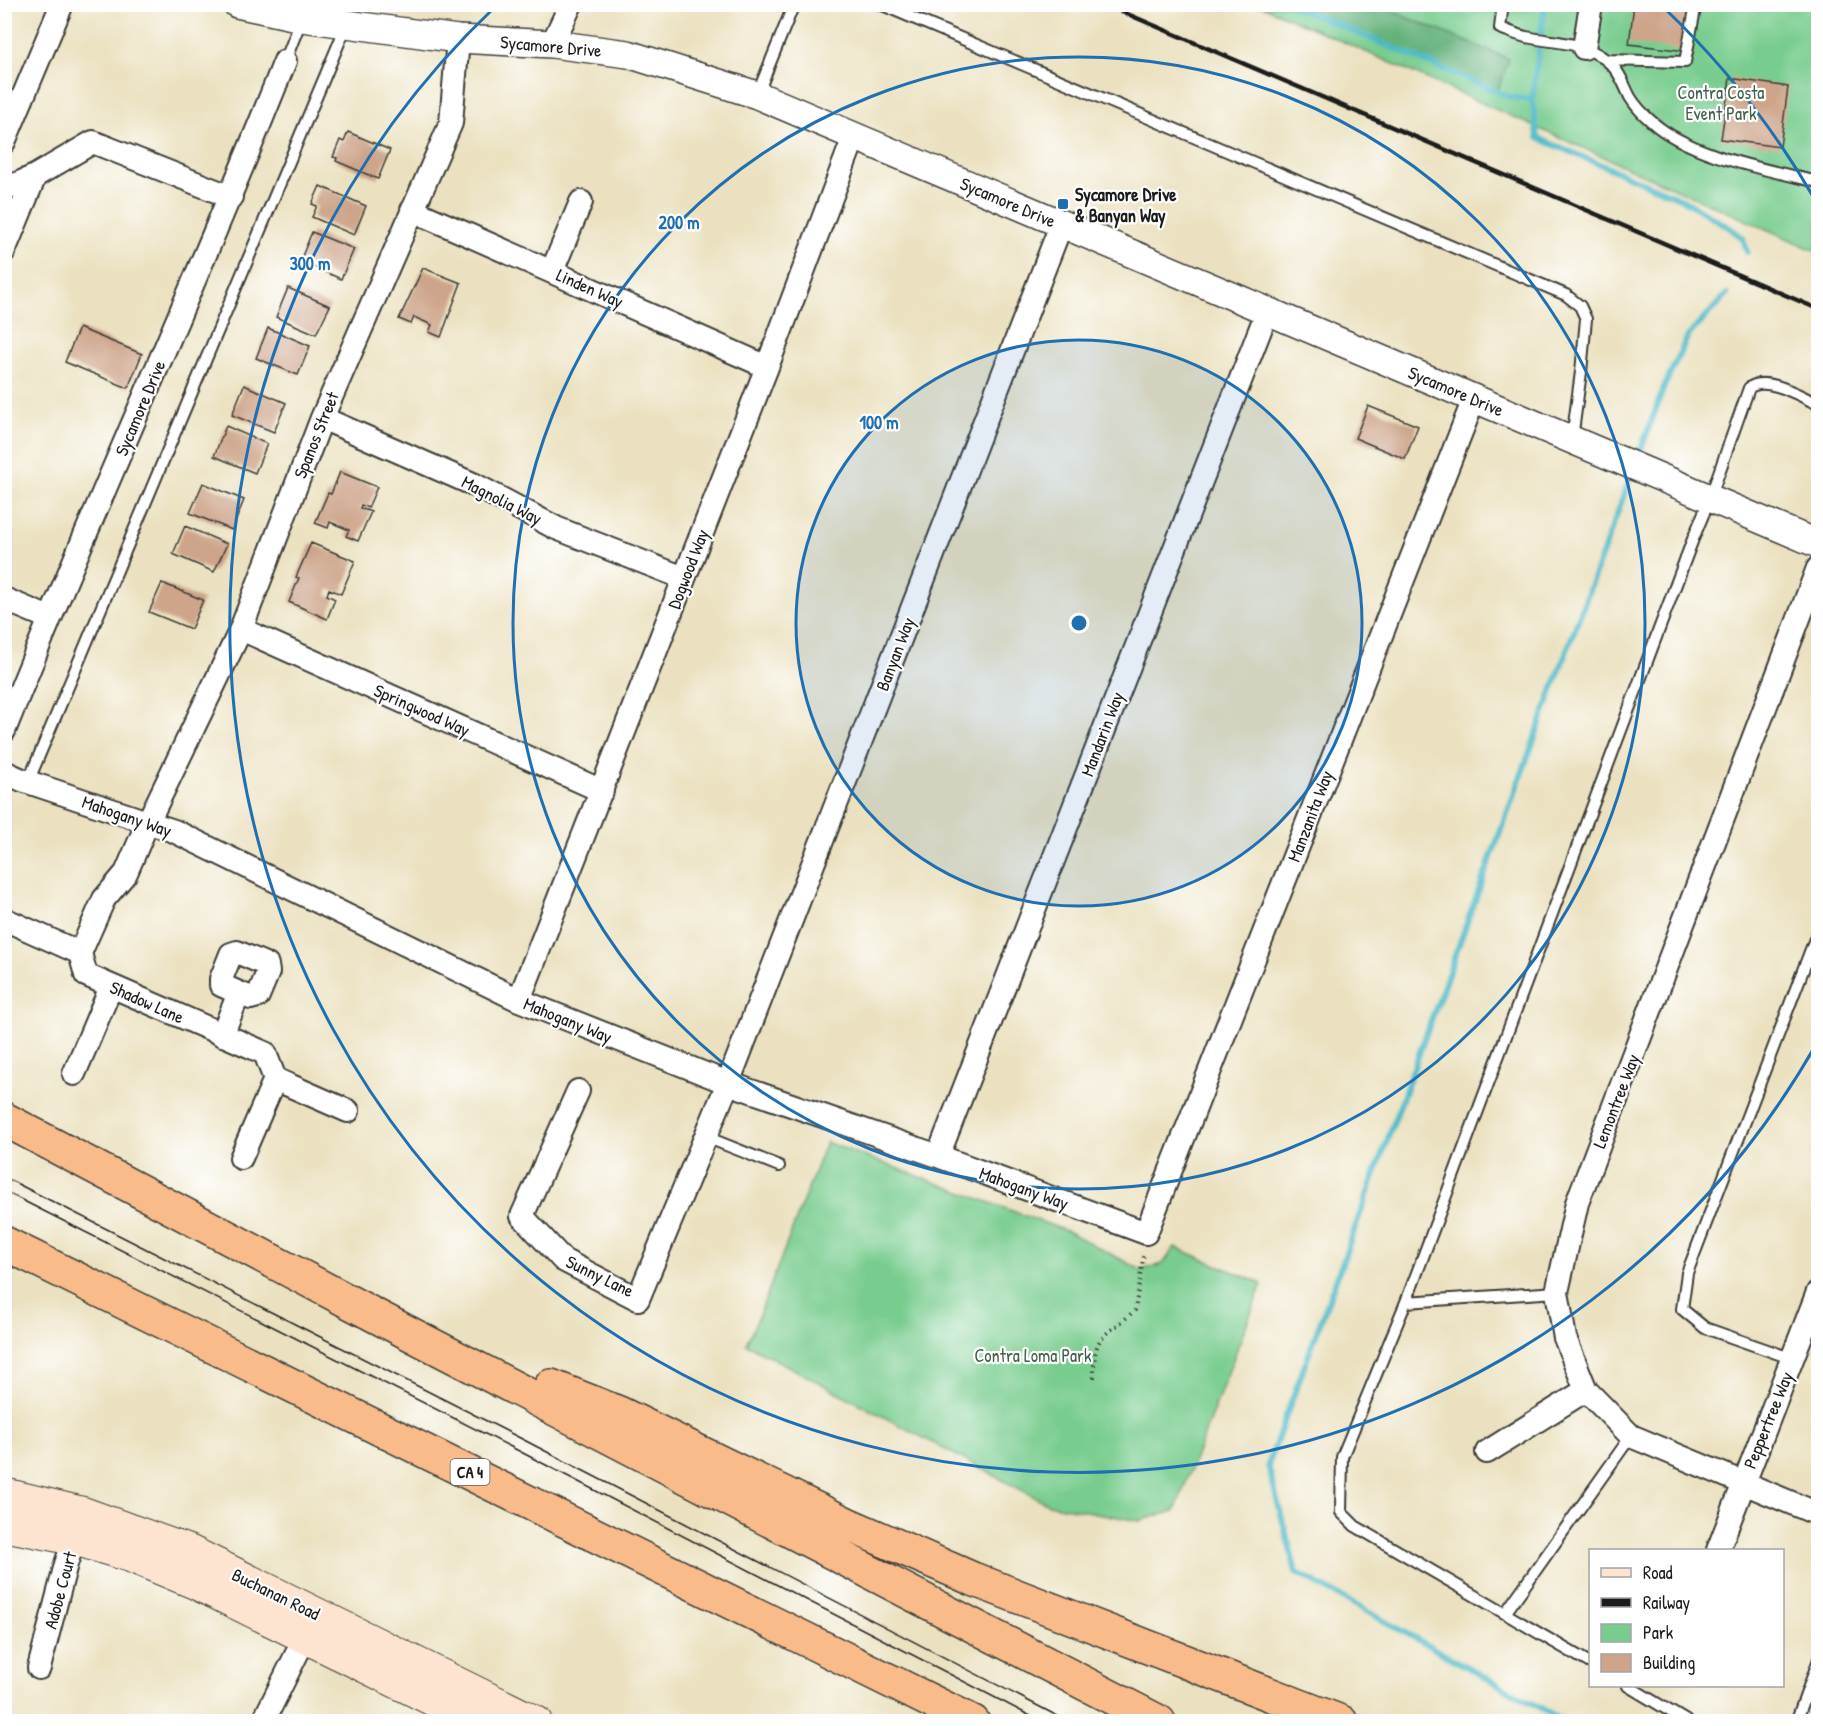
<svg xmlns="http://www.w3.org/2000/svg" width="1823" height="1726" font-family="'Patrick Hand',sans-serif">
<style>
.green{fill:#78cc8e;stroke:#4a7455;stroke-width:1.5}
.forest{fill:#62b079;stroke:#3f664a;stroke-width:1.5}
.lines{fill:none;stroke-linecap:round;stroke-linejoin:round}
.stream{stroke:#4bb8c6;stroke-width:6}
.building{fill:#cea58b}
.service-casing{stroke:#3b3a35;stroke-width:14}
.minor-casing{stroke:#3b3a35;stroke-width:26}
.tertiary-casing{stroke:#3b3a35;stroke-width:30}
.secondary-casing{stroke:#3b3a35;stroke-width:34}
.motorway-casing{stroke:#3b3a35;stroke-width:36}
.path{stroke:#3b3a35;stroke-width:4;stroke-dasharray:1.5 4.5;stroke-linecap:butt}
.service{stroke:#fff;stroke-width:10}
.minor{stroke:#fff;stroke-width:22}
.tertiary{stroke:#fff;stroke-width:27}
.secondary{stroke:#fde4d1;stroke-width:32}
.motorway{stroke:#fabb8b;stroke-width:33}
.tram{stroke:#1c1c1c;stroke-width:1.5}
.rail{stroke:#1c1c1c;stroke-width:4.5}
.ring{fill:none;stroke:#1f6fb2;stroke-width:3}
.poi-dot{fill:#1f6fb2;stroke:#fff;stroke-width:2}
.labels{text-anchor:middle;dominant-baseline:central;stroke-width:4.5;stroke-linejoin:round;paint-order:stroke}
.shield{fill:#fff;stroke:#606060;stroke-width:1.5}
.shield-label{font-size:16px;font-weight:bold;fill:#1c1c1c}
.street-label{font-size:18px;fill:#1c1c1c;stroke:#fff}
.park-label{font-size:18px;fill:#41624a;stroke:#fff}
.poi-label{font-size:18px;font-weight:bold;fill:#1c1c1c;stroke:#fff;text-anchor:start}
.centre{fill:#1f6fb2;stroke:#fff;stroke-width:3}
.ring-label{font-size:18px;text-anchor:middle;font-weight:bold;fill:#1f6fb2;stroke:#fff;stroke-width:4.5;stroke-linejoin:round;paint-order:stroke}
</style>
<rect width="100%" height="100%" fill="#fff"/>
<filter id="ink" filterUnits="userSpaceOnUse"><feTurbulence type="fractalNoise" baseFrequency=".0167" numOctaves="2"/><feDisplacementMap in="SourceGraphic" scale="12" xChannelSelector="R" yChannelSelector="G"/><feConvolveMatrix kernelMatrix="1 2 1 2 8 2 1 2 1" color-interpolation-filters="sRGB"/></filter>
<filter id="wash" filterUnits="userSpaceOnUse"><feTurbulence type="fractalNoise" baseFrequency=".008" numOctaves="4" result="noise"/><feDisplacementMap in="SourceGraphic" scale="24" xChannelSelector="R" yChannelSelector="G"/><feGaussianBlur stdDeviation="1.35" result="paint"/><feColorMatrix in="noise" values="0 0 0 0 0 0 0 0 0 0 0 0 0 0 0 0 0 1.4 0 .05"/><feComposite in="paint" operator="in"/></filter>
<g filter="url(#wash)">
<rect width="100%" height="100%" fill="#ebe1c0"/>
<path class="green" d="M1260,5H1818V252Z
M826,1142L1069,1232L1141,1270L1163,1264L1175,1247L1262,1284L1175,1511L1139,1521L1048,1504L746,1344L758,1318Z"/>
<path class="forest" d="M1287,5H1377L1509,59L1497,93Z"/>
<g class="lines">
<path class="stream" d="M1289,4L1510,97L1532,100
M1545,4L1532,100L1538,138L1682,199L1730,228L1743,238L1747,252
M1637,460L1664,387L1688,336L1727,294
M1566,1722L1296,1572L1268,1465L1632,473"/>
</g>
<g id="blocks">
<path class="building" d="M1634,4H1692L1686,51L1629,44Z
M1730,78L1788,87L1780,147L1721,139Z
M348,132L390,150L378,179L336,161L337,158L333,157L340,140L344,142Z
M320,186L366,206L354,235L312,217L317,206L312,204Z
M312,232L354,249L341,279L300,261Z
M423,268L461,283L441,337L429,332L432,325L414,317L411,324L399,319Z
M288,288L330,306L316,334L276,317Z
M79,328L142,354L128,388L65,362Z
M268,328L310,346L298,375L256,358Z
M244,385L286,403L274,432L232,415Z
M1368,406L1418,426L1405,459L1355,438Z
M226,426L267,444L255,473L214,456Z
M340,472L377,487L368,508L361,505L360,508L371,512L358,541L346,536L349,530L330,522L328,528L315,523L328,493L331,494Z
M203,483L244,500L232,530L190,513Z
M185,526L227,544L214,572L173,554Z
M311,543L355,561L341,594L329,589L327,595L335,599L327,619L289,602L299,578L296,577Z
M162,583L203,600L191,629L149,612Z"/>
</g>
</g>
<g filter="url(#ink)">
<use href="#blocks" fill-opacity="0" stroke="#3b3a35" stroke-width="1.5"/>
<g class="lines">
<g class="service-casing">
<path id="service" d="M880,4L1566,295L1580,306L1586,319L1581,372L1572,439
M1503,4L1500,28C1509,31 1517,35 1526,37C1555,43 1580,41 1605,59C1619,69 1623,83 1630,97C1635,105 1644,115 1651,121C1689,156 1769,170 1818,182
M1606,60L1685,62L1696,4
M285,61L302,18
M757,95L794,4
M28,782L347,24
M706,1137L779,1166
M1406,1302L1557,1292
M1793,1359L1705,1328L1682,1309L1687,1273L1818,931
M1506,1612L1631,1436
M1590,1663L1355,1526L1341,1512L1342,1457L1406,1302L1693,539L1710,498L1749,388C1766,375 1800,396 1818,404
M1628,1686L1688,1722
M1796,1722L1818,1662"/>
</g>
<g class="minor-casing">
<path id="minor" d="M552,44L571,4
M1584,48L1591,4
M4,142L62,4
M4,183L12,186L35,176L93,142L231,197
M412,210L767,367
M4,251L35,176
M552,271L581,202
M322,418L475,485L556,528L684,578
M1818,568L1577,1203L1557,1292L1565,1338L1586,1390L1631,1436L1818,1514
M4,599L49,618
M241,629L602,791
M4,731C94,505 196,286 285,61
M4,772L22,780L174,831L519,1000L728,1083L938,1156L1146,1233L1474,399
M4,919L80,953
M519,1000L767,367L854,137
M222,1035L239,993L251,998L258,996L268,972L267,965L237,952L231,954L221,979V985L239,993
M74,1074L111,987
M578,1091L522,1216L563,1260L638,1299L728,1083L1061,225
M348,1111L275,1079L265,1053L86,975L80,953L104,899L126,873L147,824L241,629L322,418L451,123L458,39
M938,1156L1267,312
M241,1158L275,1079
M1487,1452L1586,1390
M1718,1550L1818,1292
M39,1668L66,1564L79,1525
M263,1722L312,1623"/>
</g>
<g class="tertiary-casing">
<path id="tertiary" d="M237,4L302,18L458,39L552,44L628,54L757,95L1818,544"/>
</g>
<g class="secondary-casing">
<path id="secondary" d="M4,1494L83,1513L191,1552L536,1722
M4,1525L74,1539L130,1556L195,1583L478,1722"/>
</g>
<g class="motorway-casing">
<path id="motorway" d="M4,1119L374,1315L1159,1722
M4,1243L973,1722
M551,1386L619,1413L847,1524L973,1579L1341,1722"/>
</g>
<path class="path" d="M1094,1378C1093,1329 1106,1339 1135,1310L1144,1252"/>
<use href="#service" class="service"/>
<use href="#minor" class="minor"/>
<use href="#tertiary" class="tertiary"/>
<use href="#secondary" class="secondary"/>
<use href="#motorway" class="motorway"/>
<path class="tram" d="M4,1177L524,1440L1069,1722
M4,1191L517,1450L1042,1722"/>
<path class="rail" d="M1104,4L1818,309"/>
</g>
</g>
<circle cx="1079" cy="623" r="283" fill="#1f6fb2" fill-opacity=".12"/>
<g class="ring">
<circle cx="1079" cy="623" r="283"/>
<circle cx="1079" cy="623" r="566"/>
<path d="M1818 1041A849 849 0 1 1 495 7M1663 7A849 849 0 0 1 1818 205"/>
</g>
<rect class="poi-dot" x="1057" y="198" width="12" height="12" rx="3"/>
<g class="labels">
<rect class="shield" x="450.5" y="1459" width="39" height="26" rx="4.5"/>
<g class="shield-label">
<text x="470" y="1472">CA 4</text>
</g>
<g class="street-label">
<text transform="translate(551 46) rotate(5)">Sycamore Drive</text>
<text transform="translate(1008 202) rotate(23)">Sycamore Drive</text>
<text transform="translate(590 288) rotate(24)">Linden Way</text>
<text transform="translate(1456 391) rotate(23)">Sycamore Drive</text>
<text transform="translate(140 408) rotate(-67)">Sycamore Drive</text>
<text transform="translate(316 435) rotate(-68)">Spanos Street</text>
<text transform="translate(502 500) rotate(27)">Magnolia Way</text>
<text transform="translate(688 569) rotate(-69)">Dogwood Way</text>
<text transform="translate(895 654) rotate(-69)">Banyan Way</text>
<text transform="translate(422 710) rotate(24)">Springwood Way</text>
<text transform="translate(1102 734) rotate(-69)">Mandarin Way</text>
<text transform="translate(127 816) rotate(19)">Mahogany Way</text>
<text transform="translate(1310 816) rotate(-69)">Manzanita Way</text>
<text transform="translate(147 1002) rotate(24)">Shadow Lane</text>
<text transform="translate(568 1020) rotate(22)">Mahogany Way</text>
<text transform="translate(1616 1101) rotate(-69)">Lemontree Way</text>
<text transform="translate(1024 1188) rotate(20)">Mahogany Way</text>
<text transform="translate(600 1276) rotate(26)">Sunny Lane</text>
<text transform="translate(1768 1420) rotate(-68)">Peppertree Way</text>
<text transform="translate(60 1590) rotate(-75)">Adobe Court</text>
<text transform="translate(276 1594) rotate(26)">Buchanan Road</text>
</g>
<g class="park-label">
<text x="1721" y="92">Contra Costa<tspan x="1721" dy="21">Event Park</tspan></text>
<text x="1033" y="1355">Contra Loma Park</text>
</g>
<g class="poi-label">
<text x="1075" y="194">Sycamore Drive<tspan x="1075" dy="21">&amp; Banyan Way</tspan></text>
</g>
</g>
<circle cx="1079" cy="623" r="9" class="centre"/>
<g class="ring-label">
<text x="679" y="229">200 m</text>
<text x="310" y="270">300 m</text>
<text x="879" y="429">100 m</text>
</g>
<rect width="1823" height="1726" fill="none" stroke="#fff" stroke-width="24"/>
<rect x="1589" y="1549" width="195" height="138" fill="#ffffff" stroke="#a4a4a4" stroke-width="1.5"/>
<rect x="1601" y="1568" width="30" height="9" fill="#fde4d1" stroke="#a4a4a4" stroke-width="1.5"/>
<text x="1643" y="1579" font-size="18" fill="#1c1c1c">Road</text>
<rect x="1601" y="1598" width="30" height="9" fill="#1c1c1c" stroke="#a4a4a4" stroke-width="1.5"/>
<text x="1643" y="1609" font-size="18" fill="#1c1c1c">Railway</text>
<rect x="1601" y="1624" width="30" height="18" fill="#78cc8e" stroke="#a4a4a4" stroke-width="1.5"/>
<text x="1643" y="1639" font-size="18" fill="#1c1c1c">Park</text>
<rect x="1601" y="1654" width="30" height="18" fill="#cea58b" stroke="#a4a4a4" stroke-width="1.5"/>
<text x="1643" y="1669" font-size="18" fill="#1c1c1c">Building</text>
</svg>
